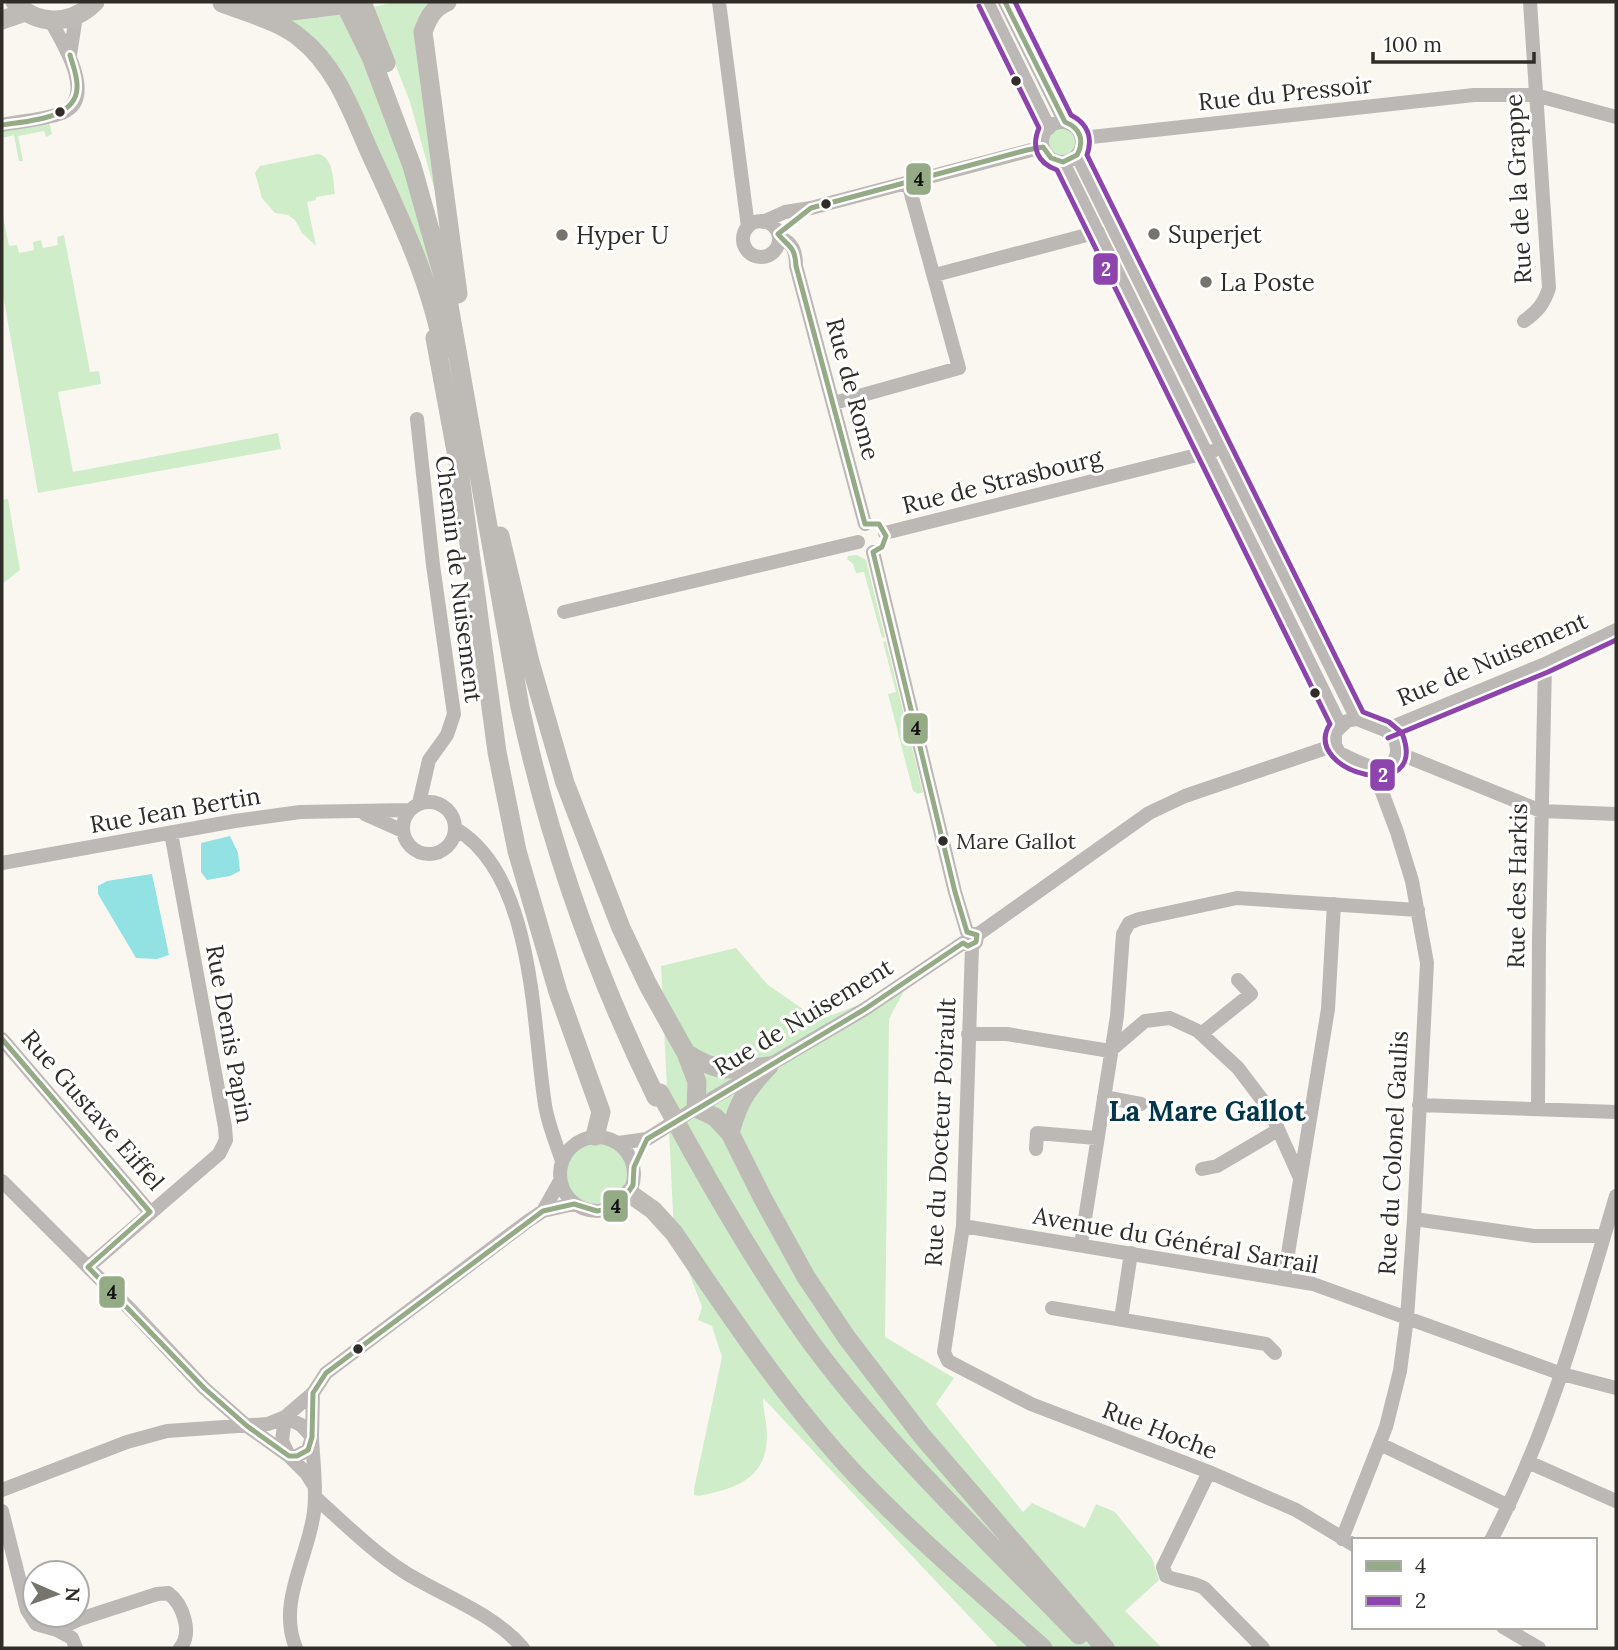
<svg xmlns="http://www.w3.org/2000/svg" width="1618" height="1650" font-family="Lora,serif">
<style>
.green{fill:#cfedc8}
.water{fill:#92e1e3}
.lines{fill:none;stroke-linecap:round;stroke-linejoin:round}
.minor{stroke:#bbb8b6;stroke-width:14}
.major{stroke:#bebbb7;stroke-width:19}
.major-bridge{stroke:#bebbb7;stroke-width:19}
.bus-1-casing{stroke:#fff;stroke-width:10}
.bus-2-casing{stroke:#fff;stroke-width:10}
.bus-1{stroke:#94ab86;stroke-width:5}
.bus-2{stroke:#8e44ad;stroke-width:5}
.bus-dot{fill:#302d28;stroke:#fff;stroke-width:2.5}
.poi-dot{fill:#77746e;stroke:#fff;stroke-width:2.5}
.labels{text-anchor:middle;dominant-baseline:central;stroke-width:6;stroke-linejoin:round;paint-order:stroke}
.bus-label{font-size:22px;fill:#302d28;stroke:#fff;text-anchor:start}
.street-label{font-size:24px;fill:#302d28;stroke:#fff}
.poi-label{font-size:24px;fill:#302d28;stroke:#fff;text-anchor:start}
.quarter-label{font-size:28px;font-weight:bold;fill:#04364a;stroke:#fff}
.line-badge{stroke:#fff;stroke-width:2.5}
.badge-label{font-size:19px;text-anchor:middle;font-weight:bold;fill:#fff}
.pale-badge-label{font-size:19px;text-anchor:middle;font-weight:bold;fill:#111}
</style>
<rect width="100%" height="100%" fill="#faf7f1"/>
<path class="green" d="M396,2H436L429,9L441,213L410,102L373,7Z
M342,11L379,92L430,249L441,327L340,79L267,12Z
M49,122L52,134L46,137L44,131L18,136L23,161H19L14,135L2,138V132Z
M1047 141a16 16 0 1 1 32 0a16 16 0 1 1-32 0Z
M318,154C334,157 333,181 335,194L316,197V200L307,202L316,246L302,233L295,220L288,215L275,213L262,198L255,173L260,166Z
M2,212L9,246L17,245L19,253L34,250L33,242L41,240L43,248L58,245L57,237L64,235L90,372L99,371L101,384L58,392L73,472L278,433L281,449L38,493L2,289Z
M8,499L20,570L2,584V500Z
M857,555L866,560L885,637L882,638L864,572L856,573L853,564L847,559L848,556Z
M886,641L923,792L918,794L913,791L888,694L896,692L883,642Z
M736,948L768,985L819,1020L906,987L889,1019L885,1337L954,1378L936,1404L1023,1512L1032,1503L1085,1528L1096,1504L1115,1512L1152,1558L1159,1580L1125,1611L1162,1648H999L763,1398C763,1410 767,1423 767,1436C767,1479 735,1489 699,1496L694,1495V1489L722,1357L712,1326L698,1320L702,1307L674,1233L661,966Z
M566 1174a32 32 0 1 1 64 0a32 32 0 1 1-64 0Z"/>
<path class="water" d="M230,836L238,853L240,871L230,876L207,880L201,872V843Z
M152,874L169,955L157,959L136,958L98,894V886L107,881Z"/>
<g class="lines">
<path class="minor" d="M719,2L748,227
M987,2L1049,128
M1005,2L1065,122
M70,55L76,16
M1042 142a20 20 0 1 1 40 0a20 20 0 1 1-40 0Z
M2,125C21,121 43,120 62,113C98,98 62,41 50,20
M1082,138L1474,95H1535L1616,117
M1077,155L1357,719
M1063,162L1340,725
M743 239a18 18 0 1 1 36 0a18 18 0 1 1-36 0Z
M763,222L785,212L811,208L1043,147
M779,237C793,243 796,251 796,266L865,524
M935,275L1098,232
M1524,321C1537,312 1544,304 1549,288L1530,2
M834,403L959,368L908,183
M417,419L433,565L454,714L447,735L429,760L419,803
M885,533L1213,451
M873,552L955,892L967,932
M564,612L858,542
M1357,719L1385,730L1394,737C1397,744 1399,751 1395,759C1385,780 1354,759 1339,753L1335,745V732L1347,721Z
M1385,730L1545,664L1616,630
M1398,753L1541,811L1616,814
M403 828a26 26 0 1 1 52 0a26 26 0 1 1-52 0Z
M365,814L403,831
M456,829C535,876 532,1023 545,1105C548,1124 556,1143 562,1161
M2,863L235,821L300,812L409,810
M977,935L1149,813L1185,796L1335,745
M972,946L963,1226L944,1352L948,1361L1031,1404L1209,1472L1296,1510L1354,1545
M968,1034H1007L1110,1051L1145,1021L1170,1018L1198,1031L1238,1068L1269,1109L1300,1178
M1201,1034L1251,994L1238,980
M2,1039L150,1212
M1104,1097L1141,1104
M1419,1105L1616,1112
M1538,1109L1539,940L1545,664
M560 1174a37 37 0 1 1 74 0a37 37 0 1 1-74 0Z
M618,1143L647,1139L696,1108L865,1009L963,943L972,946L976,942L977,935L967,932
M1036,1149L1037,1133L1096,1138
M1202,1169L1217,1166L1278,1130
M2,1181L132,1311L204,1388L247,1426L289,1456L306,1473L315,1487
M543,1211L560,1181
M1414,1219L1534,1236H1604
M963,1226L1313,1284L1562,1374L1616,1388
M1081,1244L1117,1016L1123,934L1129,923L1139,919L1237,898L1418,910
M88,1267L219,1154L226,1140L225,1127L171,833
M1284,1278L1328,1009L1334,904
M1052,1308L1266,1344L1275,1353
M1121,1319L1131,1253
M1380,1444L1509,1506
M289,1456L282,1441L285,1417L301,1425L312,1437C313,1462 317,1488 314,1512C308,1558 277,1603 296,1648
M289,1456H297L308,1450L312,1437L313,1393
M1528,1462L1616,1501
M1209,1472L1163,1567L1166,1576C1179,1582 1192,1581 1204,1588L1263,1648
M2,1490L127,1442L167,1431L268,1424L285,1417L313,1393L326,1373L528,1221L543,1211L574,1204
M316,1498C345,1524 373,1552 406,1573C445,1597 493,1613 523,1648
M2,1511L27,1610L36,1624L57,1630L72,1638L76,1648
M1342,1539L1386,1427L1400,1371L1407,1318L1414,1219L1427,963L1412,881L1397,832L1373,768
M1491,1540C1549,1431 1581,1313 1616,1196
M1503,1627L1539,1648
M57,1630L80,1619L157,1594L168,1593C183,1604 193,1633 180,1648"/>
<path class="major" d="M15,2C37,27 72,25 95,2
M344,2L371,57L412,166L445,283L520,707C549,841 595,973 656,1097
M362,2L386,63
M447,2C433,8 428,18 423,32L458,294
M222,3C247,13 280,21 300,38C337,67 352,113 371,155C400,218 431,282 443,350
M251,7L292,11L316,8
M2,20L25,12
M435,338L458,462L497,752L517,851L558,992L601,1112L595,1136
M500,536L530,662L565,783L621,928L648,985L686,1053L697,1082L696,1108L715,1117L730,1133L762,1197L806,1277L847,1338L922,1436L1105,1648
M686,1053C719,1074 732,1070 769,1066
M730,1133C738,1102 747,1089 769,1066
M692,1151C729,1217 768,1283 813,1345C891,1450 988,1541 1079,1635
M629,1193L653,1210L674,1233C730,1316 787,1401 856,1475C914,1536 980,1592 1043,1648"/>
<path class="major-bridge" d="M316,8L364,2
M660,1093L692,1151"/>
<g class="bus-1-casing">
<path id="bus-1" d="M2,125C25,121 76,120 77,88C78,77 73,66 70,55
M2,1039L150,1212L88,1267L204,1388L247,1426L289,1456H297L308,1450L312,1437L313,1393L326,1373L543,1211L574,1204L597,1211L610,1209L621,1203L633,1185L634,1167L647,1139L865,1009L963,943L968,946L976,942L977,935L967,932L955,892L873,552L882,547L886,536L879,524H865L796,266C795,245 788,247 778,234L811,208L1027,150L1043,147L1051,158L1063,162L1077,155C1085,140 1080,128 1065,122L1005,2"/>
</g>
<g class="bus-2-casing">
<path id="bus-2" d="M979,6L1039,128C1031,147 1037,163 1057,170L1330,724C1299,772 1431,807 1402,733L1389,722L1363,712L1087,155C1093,138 1088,124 1071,115L1015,2
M1388,738L1548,672L1616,640"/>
</g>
<use href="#bus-1" class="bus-1"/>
<use href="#bus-2" class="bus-2"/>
</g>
<g class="bus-dot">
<circle cx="1016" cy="81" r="6"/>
<circle cx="60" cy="112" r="6"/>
<circle cx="826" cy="204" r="6"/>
<circle cx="1315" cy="693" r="6"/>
<circle cx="943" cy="841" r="6"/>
<circle cx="358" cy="1349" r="6"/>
</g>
<g class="poi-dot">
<circle cx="1154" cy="234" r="7"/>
<circle cx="562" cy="235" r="7"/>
<circle cx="1206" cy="282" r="7"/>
</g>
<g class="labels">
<g class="bus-label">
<text x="956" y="841">Mare Gallot</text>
</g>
<g class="street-label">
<text transform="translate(1285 93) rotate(-6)">Rue du Pressoir</text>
<text transform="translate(1518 189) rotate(-93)">Rue de la Grappe</text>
<text transform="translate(853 389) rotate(75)">Rue de Rome</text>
<text transform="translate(1002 481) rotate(-14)">Rue de Strasbourg</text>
<text transform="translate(459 579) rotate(83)">Chemin de Nuisement</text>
<text transform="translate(1492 659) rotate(-23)">Rue de Nuisement</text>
<text transform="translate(175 810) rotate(-10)">Rue Jean Bertin</text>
<text transform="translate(1517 886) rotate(-89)">Rue des Harkis</text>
<text transform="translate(803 1017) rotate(-31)">Rue de Nuisement</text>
<text transform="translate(230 1034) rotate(80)">Rue Denis Papin</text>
<text transform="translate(93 1110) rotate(49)">Rue Gustave Eiffel</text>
<text transform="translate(940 1132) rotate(-87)">Rue du Docteur Poirault</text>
<text transform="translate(1393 1153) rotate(-87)">Rue du Colonel Gaulis</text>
<text transform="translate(1176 1240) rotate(10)">Avenue du Général Sarrail</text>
<text transform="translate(1160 1430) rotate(21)">Rue Hoche</text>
</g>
<g class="poi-label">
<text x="1168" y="234">Superjet</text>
<text x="576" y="235">Hyper U</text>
<text x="1220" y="282">La Poste</text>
</g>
<g class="quarter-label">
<text x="1207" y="1111">La Mare Gallot</text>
</g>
</g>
<g class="line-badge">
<rect x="905" y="162" width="27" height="34" rx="7" fill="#94ab86"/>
<rect x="1092" y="252" width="27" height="34" rx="7" fill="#8e44ad"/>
<rect x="902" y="712" width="27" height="33" rx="7" fill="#94ab86"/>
<rect x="1369" y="758" width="27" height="34" rx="7" fill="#8e44ad"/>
<rect x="602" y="1189" width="27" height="34" rx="7" fill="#94ab86"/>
<rect x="98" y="1275" width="28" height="34" rx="7" fill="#94ab86"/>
</g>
<g class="badge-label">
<text x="1106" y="276">2</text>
<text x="1383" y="782">2</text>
</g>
<g class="pale-badge-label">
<text x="919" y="186">4</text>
<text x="916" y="735">4</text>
<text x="616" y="1213">4</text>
<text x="112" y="1299">4</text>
</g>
<rect width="1618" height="1650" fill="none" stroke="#302d28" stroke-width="7"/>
<rect x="1352" y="1538" width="245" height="91" fill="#ffffff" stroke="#acaba9" stroke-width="2"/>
<rect x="1366" y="1561" width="35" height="10" fill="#94ab86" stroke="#acaba9" stroke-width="2"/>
<text x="1415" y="1573" font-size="21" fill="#302d28">4</text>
<rect x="1366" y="1596" width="35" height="10" fill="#8e44ad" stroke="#acaba9" stroke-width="2"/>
<text x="1415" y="1608" font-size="21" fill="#302d28">2</text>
<g transform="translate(56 1594) rotate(92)"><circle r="33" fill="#ffffff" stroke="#acaba9" stroke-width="2"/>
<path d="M0-5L12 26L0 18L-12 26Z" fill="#77746e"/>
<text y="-10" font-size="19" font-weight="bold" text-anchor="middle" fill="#302d28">N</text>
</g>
<path d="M1373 52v10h161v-10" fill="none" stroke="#302d28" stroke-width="3.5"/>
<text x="1384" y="52" font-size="21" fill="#302d28" stroke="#ffffff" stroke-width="5" paint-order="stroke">100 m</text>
</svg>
